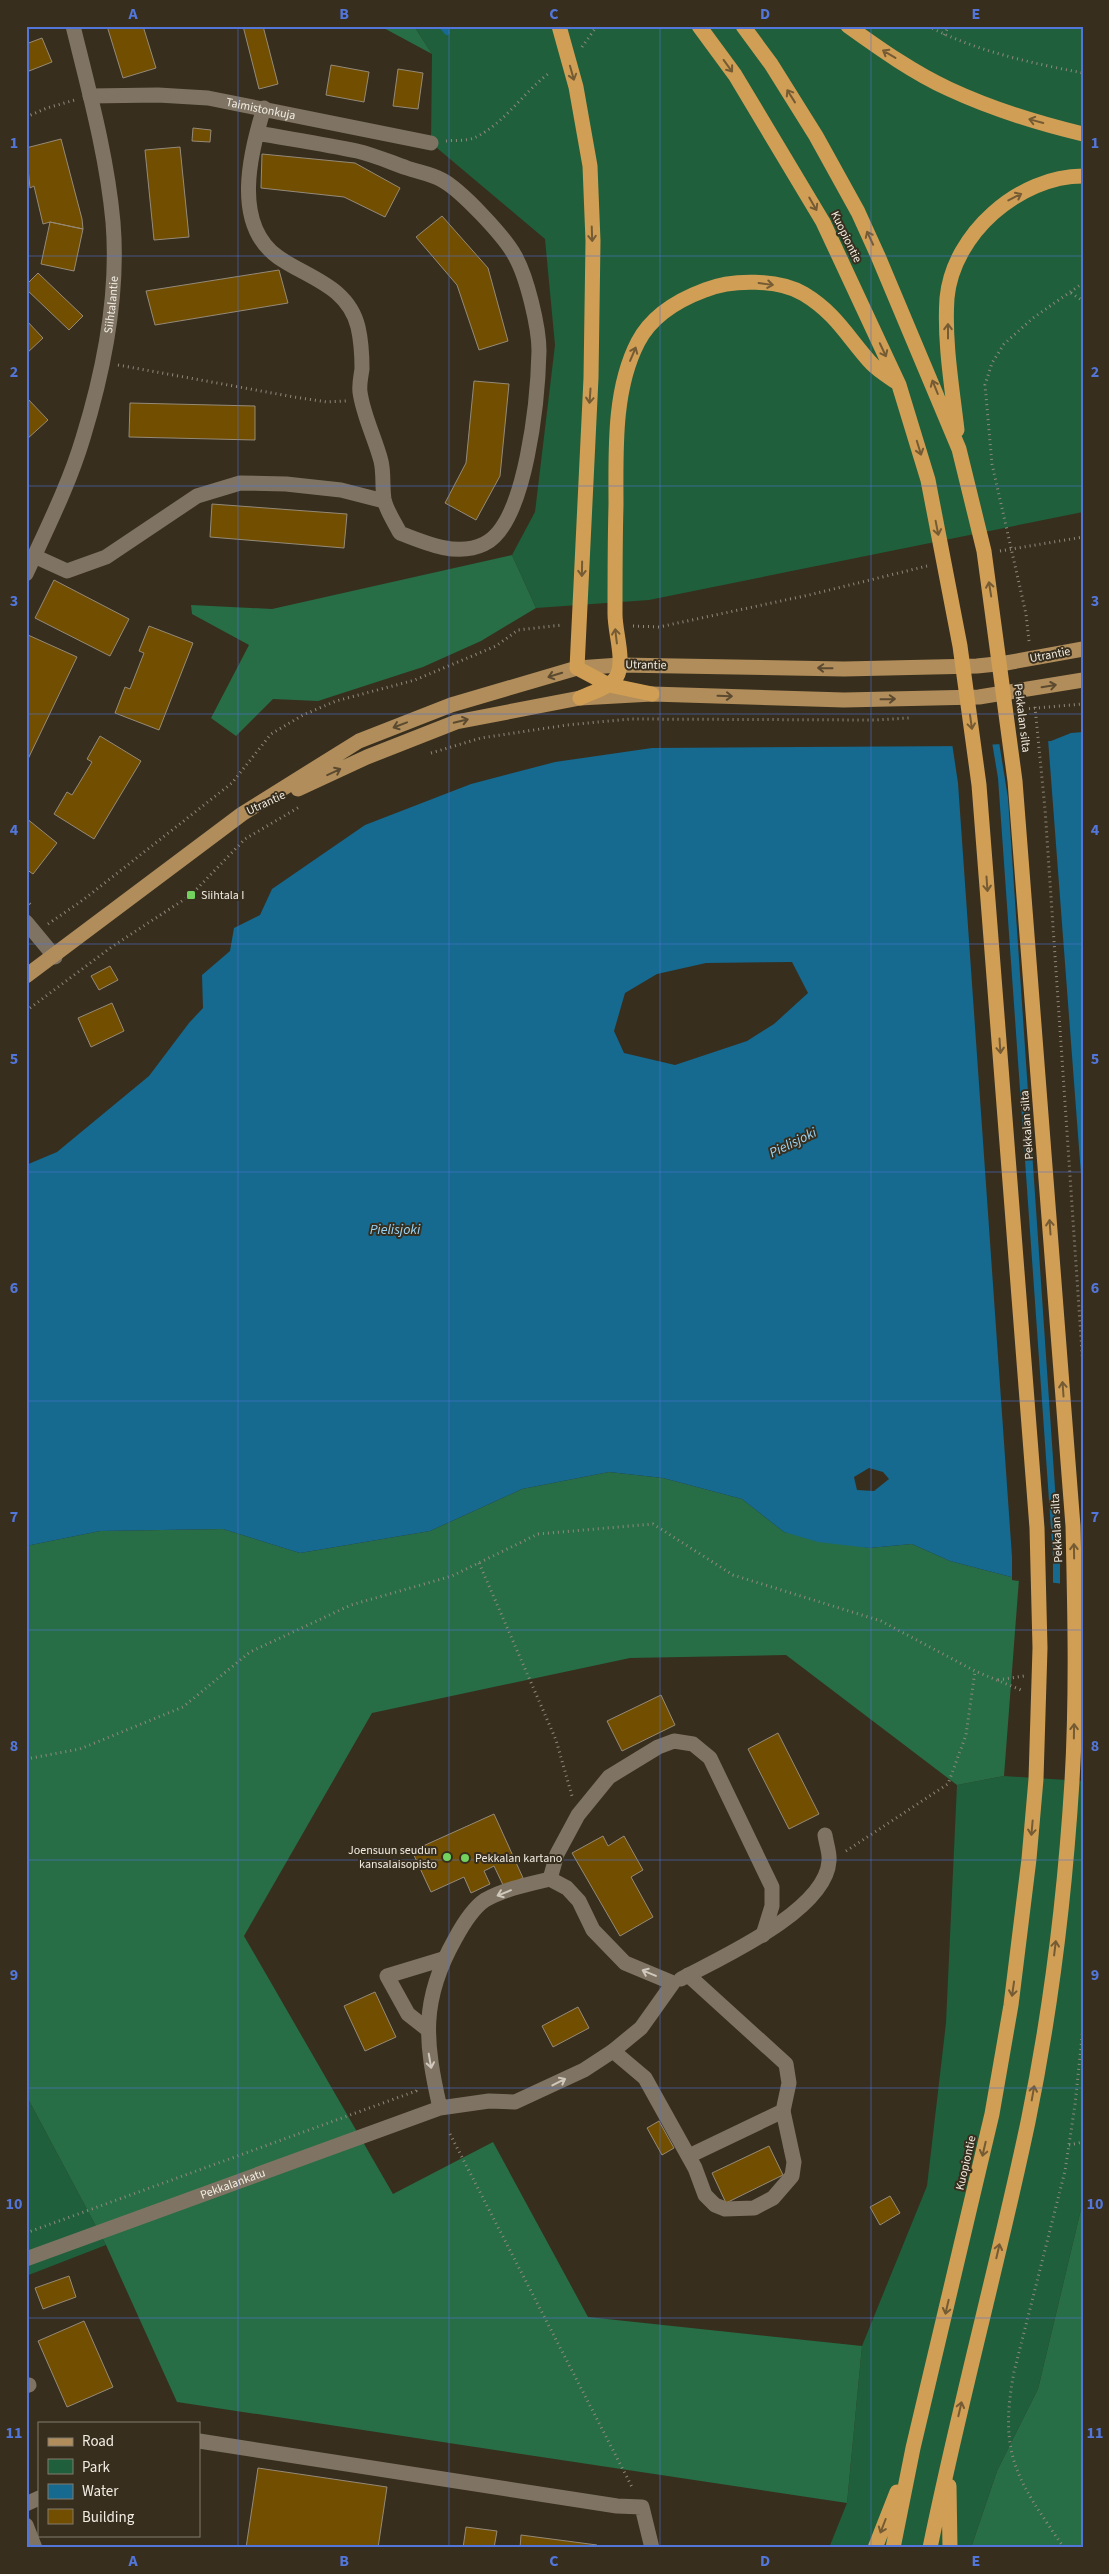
<svg xmlns="http://www.w3.org/2000/svg" width="1109" height="2574" font-family="'Source Sans 3',sans-serif">
<style>
.green{fill:#1f5f3b}
.forest{fill:#276d45}
.water{fill:#16698f;fill-rule:evenodd}
.pier{fill:#372e1e}
.lines{fill:none;stroke-linecap:round;stroke-linejoin:round}
.stream{stroke:#16698f;stroke-width:6}
.building{fill:#724f00;stroke:#958a78}
.path{stroke:#90897c;stroke-width:3;stroke-dasharray:1 4;stroke-linecap:butt}
.minor{stroke:#7f7463;stroke-width:15}
.major{stroke:#b08d5a;stroke-width:15}
.highway{stroke:#d09e54;stroke-width:15}
.oneway{stroke:#745b34}
.oneway2{stroke:#5b4a30}
.oneway3{stroke:#d0c8bc}
.grid{fill:none;stroke:#5276da;stroke-width:1;stroke-opacity:0.55}
.poi-dot{fill:#72d25d;stroke:#372e1e;stroke-width:2}
.labels{text-anchor:middle;dominant-baseline:central;stroke-width:4;stroke-linejoin:round;paint-order:stroke}
.street-label{font-size:12px;fill:#f2ece2;stroke:#372e1e}
.poi-label{font-size:12px;fill:#f2ece2;stroke:#372e1e;text-anchor:start}
.water-label{font-size:14px;font-style:italic;fill:#9ad4f5;stroke:#372e1e}
.neatline{fill:none;stroke:#5276da;stroke-width:2}
.grid-label{font-size:16px;text-anchor:middle;font-weight:bold;fill:#5276da}
</style>
<rect width="100%" height="100%" fill="#372e1e"/>
<path class="green" d="M414,26H1083V512L649,600L536,608L512,555L535,512L555,345L545,239L431,143L432,54Z
M1004,1776L1083,1781V2201L1038,2389L997,2471L971,2548H829L847,2503L862,2346L927,2186L946,2023L957,1785Z
M26,2095L106,2245L26,2276Z"/>
<path class="forest" d="M380,26H414L432,54Z
M512,555L536,608L481,641L423,667L318,701L273,699L236,736L211,718L249,645L192,614L191,605L272,609Z
M609,1472L663,1478L742,1499L784,1532L869,1548L912,1544L950,1561L1019,1579L1004,1776L957,1785L786,1655L630,1658L372,1713L244,1936L393,2194L493,2142L588,2317L862,2346L847,2503L177,2402L106,2245L26,2095V1546L100,1531L223,1529L300,1553L430,1531L522,1489Z
M1083,2201V2548H971L997,2471L1038,2389Z"/>
<path class="water" d="M1083,732V1586L1019,1579L950,1561L912,1544L869,1548L818,1542L784,1532L742,1499L663,1478L609,1472L522,1489L430,1531L300,1553L223,1529L100,1531L26,1546V1165L57,1152L149,1076L189,1023L203,1008L202,975L230,951L234,928L260,915L272,889L365,825L471,784L555,762L652,748L968,746L1051,741L1071,733ZM792,962L808,993L774,1024L747,1041L675,1065L624,1053L614,1031L625,993L657,974L706,963ZM869,1468L883,1472L889,1479L874,1491L857,1490L854,1477Z"/>
<path class="pier" d="M1048,739L1083,1201V1589L1060,1587V1561L1008,798L999,742Z
M992,742L998,778L1053,1557V1586L1012,1580V1557L958,783L952,743Z"/>
<g class="lines">
<path class="stream" d="M442,26L447,32"/>
</g>
<path class="building" d="M107,26H143L156,68L123,78Z
M243,26H263L278,84L259,89Z
M42,38L52,62L29,71L26,65V44Z
M331,65L369,72L364,102L326,95Z
M398,69L423,73L418,109L393,106Z
M193,128L211,130L210,142L192,141Z
M61,139L82,219L83,229L50,222L43,224L34,186L30,188L26,148Z
M180,147L189,237L154,240L145,150Z
M262,154L355,163L400,188L385,217L344,197L261,188Z
M442,216L488,268L508,341L479,350L457,285L416,237Z
M50,222L83,229L74,271L41,264Z
M279,270L288,303L155,325L146,291Z
M38,273L83,316L69,330L26,289V285Z
M26,320L43,338L26,354Z
M474,381L509,384L500,476L476,520L445,503L466,463Z
M26,397L48,420L26,440Z
M130,403L255,406V440L129,437Z
M212,504L347,514L344,548L210,537Z
M54,580L129,619L110,656L35,618Z
M149,626L193,643L159,730L115,713L125,687L130,689L144,653L139,651Z
M28,635L77,657L28,759L26,758Z
M100,736L141,761L94,839L54,814L67,792L72,795L92,762L87,759Z
M26,818L57,843L33,874L26,869Z
M110,966L118,980L99,990L91,976Z
M112,1003L124,1031L91,1047L78,1018Z
M661,1695L675,1725L622,1751L607,1721Z
M778,1733L819,1814L789,1829L748,1749Z
M494,1814L523,1878L504,1887L494,1866L484,1871L490,1884L471,1893L464,1877L431,1892L412,1851Z
M603,1836L608,1846L624,1836L643,1870L631,1877L653,1917L620,1936L572,1853Z
M375,1992L396,2037L365,2051L344,2006Z
M578,2007L589,2028L553,2047L542,2026Z
M659,2121L674,2148L662,2155L647,2128Z
M769,2146L783,2175L726,2203L712,2173Z
M890,2196L900,2213L880,2225L870,2207Z
M69,2276L76,2297L43,2309L35,2288Z
M84,2321L113,2387L67,2407L38,2341Z
M258,2468L387,2487L378,2548H246Z
M466,2527L497,2531L494,2548H463Z
M521,2535L597,2545L596,2548H520Z"/>
<g class="lines">
<path class="path" d="M928,26C975,51 1031,63 1083,73
M944,35L949,26
M582,47L597,26
M26,117L47,108L75,100
M446,141C454,140 466,141 474,138C503,125 523,93 548,74
M1071,293L1083,301
M118,365L294,397L327,402L346,401
M1000,551L1083,537
M633,626L659,627L809,595L927,566
M1029,641L1026,614L992,464L985,385L992,363L1004,344L1033,318L1083,283
M1035,707L1045,809L1083,1367
M1024,709L1083,704
M431,753L481,738L567,725L630,719L874,720L909,718
M26,900L31,905
M48,924L83,900L232,783L271,734L303,715L336,701L415,680L496,646L518,630L562,625
M26,1011L113,946L191,895L245,839L301,806
M479,1563L556,1740L572,1796
M998,1680L1024,1676
M26,1759L80,1749L183,1707L250,1652L351,1605L452,1576L538,1534L653,1524L733,1575L881,1621L975,1671L1021,1690
M846,1851L948,1784L966,1735L975,1671
M450,2134L633,2489
M1069,2145L1083,2142
M26,2233L416,2091L418,2087
M1064,2548C1018,2480 998,2457 1014,2372L1065,2171L1075,2105L1083,2027"/>
<g class="minor">
<path id="s1" d="M90,96L158,95L208,98L431,143"/>
<path d="M257,133C290,139 324,144 357,151C374,155 390,162 407,168C418,172 432,174 442,180C461,190 505,237 515,256C527,277 539,327 539,351C538,395 527,524 484,544C457,557 425,543 400,533C395,523 386,510 384,499C382,486 384,473 381,461C375,438 363,415 360,392C359,384 361,376 362,369C362,356 361,340 358,327C348,286 308,278 278,257C232,224 250,153 264,108"/>
<path d="M34,556L67,571L106,557L197,496L240,483L286,484L341,490L384,501"/>
<path id="s2" d="M26,574C46,530 69,485 83,438C104,370 119,294 113,222C107,156 89,91 73,26"/>
<path d="M26,922L55,957"/>
<path d="M550,1879L557,1854L578,1815L609,1777L658,1747L674,1741L693,1744L710,1758L772,1887V1906L763,1935"/>
<path d="M688,1975L786,2064L789,2083L783,2111L689,2156"/>
<path d="M681,1979C720,1958 826,1911 829,1861C830,1853 826,1843 825,1835"/>
<path d="M427,2029L408,2014L387,1976L443,1959"/>
<path d="M613,2051L645,2078L695,2168L705,2195L715,2205L725,2209L754,2208L773,2198L792,2176L794,2162L783,2111"/>
<path id="s3" d="M26,2259L440,2108L489,2101L515,2102L584,2070L613,2051L641,2028L673,1983L625,1963L593,1930L579,1901L567,1888L550,1879C529,1884 504,1889 485,1900C473,1908 462,1926 455,1939C420,2001 425,2042 440,2108"/>
<path d="M26,2386L29,2385"/>
<path d="M199,2441L617,2506L642,2507L652,2548"/>
<path d="M26,2504L39,2498"/>
<path d="M26,2525L35,2548"/>
</g>
<path class="major" d="M298,789L367,757L456,722L580,698L652,694L844,700L979,697L1083,680
M26,976L242,814L359,741L451,705L577,668L620,665L844,669L977,666L1006,663L1083,649"/>
<path class="highway" d="M559,26L576,87L590,166L593,241L591,378L577,668L609,685L652,694
M699,26L735,75L823,222L899,385L928,480L960,646L979,785L1037,1528L1040,1648L1036,1779L1029,1859L1011,2005L992,2114L913,2448L893,2548
M743,26L771,64L816,136L858,212L878,256L959,449L984,551L1015,781L1073,1526C1075,1611 1077,1697 1072,1781C1065,1895 1051,2010 1028,2122C998,2264 959,2405 930,2548
M848,26C880,49 914,73 949,89C992,109 1037,123 1083,134
M957,430C952,387 944,341 947,298C953,234 1019,176 1083,176
M580,698C592,692 613,687 618,674C624,657 615,632 615,614C615,578 615,541 616,505C616,452 613,390 638,342C652,315 678,300 705,290C732,279 779,279 804,294C837,314 848,338 872,364C879,371 889,377 896,382
M949,2486L950,2548
M875,2548L897,2492"/>
</g>
<defs><path id="oneway-shaft" d="M-6 0H5M1.5-3L5.5 0L1.5 3" fill="none" stroke-width="1.6" stroke-linecap="round" stroke-linejoin="round" transform="scale(1.25)"/></defs>
<g class="oneway">
<use href="#oneway-shaft" transform="translate(889 54) rotate(-149)"/>
<use href="#oneway-shaft" transform="translate(728 66) rotate(54)"/>
<use href="#oneway-shaft" transform="translate(572 73) rotate(74)"/>
<use href="#oneway-shaft" transform="translate(791 96) rotate(-122)"/>
<use href="#oneway-shaft" transform="translate(1036 121) rotate(-165)"/>
<use href="#oneway-shaft" transform="translate(1015 197) rotate(-27)"/>
<use href="#oneway-shaft" transform="translate(813 204) rotate(60)"/>
<use href="#oneway-shaft" transform="translate(592 234) rotate(88)"/>
<use href="#oneway-shaft" transform="translate(870 238) rotate(-115)"/>
<use href="#oneway-shaft" transform="translate(766 284) rotate(8)"/>
<use href="#oneway-shaft" transform="translate(948 331) rotate(-90)"/>
<use href="#oneway-shaft" transform="translate(883 350) rotate(65)"/>
<use href="#oneway-shaft" transform="translate(633 354) rotate(-67)"/>
<use href="#oneway-shaft" transform="translate(935 387) rotate(-112)"/>
<use href="#oneway-shaft" transform="translate(590 396) rotate(94)"/>
<use href="#oneway-shaft" transform="translate(919 448) rotate(73)"/>
<use href="#oneway-shaft" transform="translate(937 528) rotate(79)"/>
<use href="#oneway-shaft" transform="translate(582 569) rotate(91)"/>
<use href="#oneway-shaft" transform="translate(990 589) rotate(-99)"/>
<use href="#oneway-shaft" transform="translate(616 636) rotate(-97)"/>
<use href="#oneway-shaft" transform="translate(971 722) rotate(82)"/>
<use href="#oneway-shaft" transform="translate(987 884) rotate(86)"/>
<use href="#oneway-shaft" transform="translate(1000 1046) rotate(86)"/>
<use href="#oneway-shaft" transform="translate(1050 1227) rotate(-94)"/>
<use href="#oneway-shaft" transform="translate(1063 1389) rotate(-94)"/>
<use href="#oneway-shaft" transform="translate(1074 1551) rotate(-91)"/>
<use href="#oneway-shaft" transform="translate(1074 1731) rotate(-89)"/>
<use href="#oneway-shaft" transform="translate(1032 1828) rotate(95)"/>
<use href="#oneway-shaft" transform="translate(1055 1948) rotate(-83)"/>
<use href="#oneway-shaft" transform="translate(1013 1989) rotate(98)"/>
<use href="#oneway-shaft" transform="translate(1033 2093) rotate(-80)"/>
<use href="#oneway-shaft" transform="translate(984 2149) rotate(103)"/>
<use href="#oneway-shaft" transform="translate(998 2251) rotate(-77)"/>
<use href="#oneway-shaft" transform="translate(947 2307) rotate(103)"/>
<use href="#oneway-shaft" transform="translate(960 2409) rotate(-77)"/>
<use href="#oneway-shaft" transform="translate(883 2526) rotate(111)"/>
</g>
<g class="oneway2">
<use href="#oneway-shaft" transform="translate(825 668) rotate(-179)"/>
<use href="#oneway-shaft" transform="translate(555 675) rotate(163)"/>
<use href="#oneway-shaft" transform="translate(1049 686) rotate(-9)"/>
<use href="#oneway-shaft" transform="translate(725 696) rotate(2)"/>
<use href="#oneway-shaft" transform="translate(888 699) rotate(-1)"/>
<use href="#oneway-shaft" transform="translate(461 721) rotate(-13)"/>
<use href="#oneway-shaft" transform="translate(400 725) rotate(159)"/>
<use href="#oneway-shaft" transform="translate(334 772) rotate(-25)"/>
</g>
<g class="oneway3">
<use href="#oneway-shaft" transform="translate(504 1893) rotate(158)"/>
<use href="#oneway-shaft" transform="translate(649 1973) rotate(-157)"/>
<use href="#oneway-shaft" transform="translate(430 2061) rotate(80)"/>
<use href="#oneway-shaft" transform="translate(559 2082) rotate(-27)"/>
</g>
<path class="grid" d="M238,26V2548M449,26V2548M660,26V2548M871,26V2548M26,256H1083M26,486H1083M26,714H1083M26,944H1083M26,1172H1083M26,1401H1083M26,1630H1083M26,1860H1083M26,2088H1083M26,2318H1083"/>
<g class="poi-dot">
<rect x="186" y="890" width="10" height="10" rx="2.5"/>
<circle cx="447" cy="1857" r="5"/>
<circle cx="465" cy="1858" r="5"/>
</g>
<g class="labels">
<g class="street-label">
<text stroke="none"><textPath href="#s1" startOffset="172">Taimistonkuja</textPath></text>
<text transform="translate(846 237) rotate(64)">Kuopiontie</text>
<text stroke="none"><textPath href="#s2" startOffset="284">Siihtalantie</textPath></text>
<text transform="translate(1050 655) rotate(-11)">Utrantie</text>
<text transform="translate(646 665) rotate(1)">Utrantie</text>
<text transform="translate(1022 718) rotate(83)">Pekkalan silta</text>
<text transform="translate(266 803) rotate(-25)">Utrantie</text>
<text transform="translate(1027 1125) rotate(-94)">Pekkalan silta</text>
<text transform="translate(1057 1528) rotate(-93)">Pekkalan silta</text>
<text transform="translate(966 2163) rotate(-77)">Kuopiontie</text>
<text stroke="none"><textPath href="#s3" startOffset="220">Pekkalankatu</textPath></text>
</g>
<g class="poi-label">
<text x="201" y="895">Siihtala I</text>
<text x="437" y="1850" text-anchor="end">Joensuun seudun<tspan x="437" dy="14">kansalaisopisto</tspan></text>
<text x="475" y="1858">Pekkalan kartano</text>
</g>
<g class="water-label">
<text transform="translate(793 1143) rotate(-26)">Pielisjoki</text>
<text x="395" y="1230">Pielisjoki</text>
</g>
</g>
<rect width="1109" height="2574" fill="none" stroke="#372e1e" stroke-width="55"/>
<rect x="38" y="2422" width="162" height="115" fill="#372e1e" stroke="#827a6c"/>
<rect x="48" y="2438" width="25" height="8" fill="#b08d5a" stroke="#827a6c"/>
<text x="82" y="2446" font-size="15" fill="#f2ece2">Road</text>
<rect x="48" y="2459" width="25" height="15" fill="#1f5f3b" stroke="#827a6c"/>
<text x="82" y="2472" font-size="15" fill="#f2ece2">Park</text>
<rect x="48" y="2484" width="25" height="15" fill="#16698f" stroke="#827a6c"/>
<text x="82" y="2496" font-size="15" fill="#f2ece2">Water</text>
<rect x="48" y="2509" width="25" height="15" fill="#724f00" stroke="#827a6c"/>
<text x="82" y="2522" font-size="15" fill="#f2ece2">Building</text>
<rect x="28" y="28" width="1054" height="2518" class="neatline"/>
<g class="grid-label">
<text x="133" y="19">A</text>
<text x="344" y="19">B</text>
<text x="554" y="19">C</text>
<text x="765" y="19">D</text>
<text x="976" y="19">E</text>
<text x="14" y="148">1</text>
<text x="1095" y="148">1</text>
<text x="14" y="377">2</text>
<text x="1095" y="377">2</text>
<text x="14" y="606">3</text>
<text x="1095" y="606">3</text>
<text x="14" y="835">4</text>
<text x="1095" y="835">4</text>
<text x="14" y="1064">5</text>
<text x="1095" y="1064">5</text>
<text x="14" y="1293">6</text>
<text x="1095" y="1293">6</text>
<text x="14" y="1522">7</text>
<text x="1095" y="1522">7</text>
<text x="14" y="1751">8</text>
<text x="1095" y="1751">8</text>
<text x="14" y="1980">9</text>
<text x="1095" y="1980">9</text>
<text x="14" y="2209">10</text>
<text x="1095" y="2209">10</text>
<text x="14" y="2438">11</text>
<text x="1095" y="2438">11</text>
<text x="133" y="2566">A</text>
<text x="344" y="2566">B</text>
<text x="554" y="2566">C</text>
<text x="765" y="2566">D</text>
<text x="976" y="2566">E</text>
</g>
</svg>
